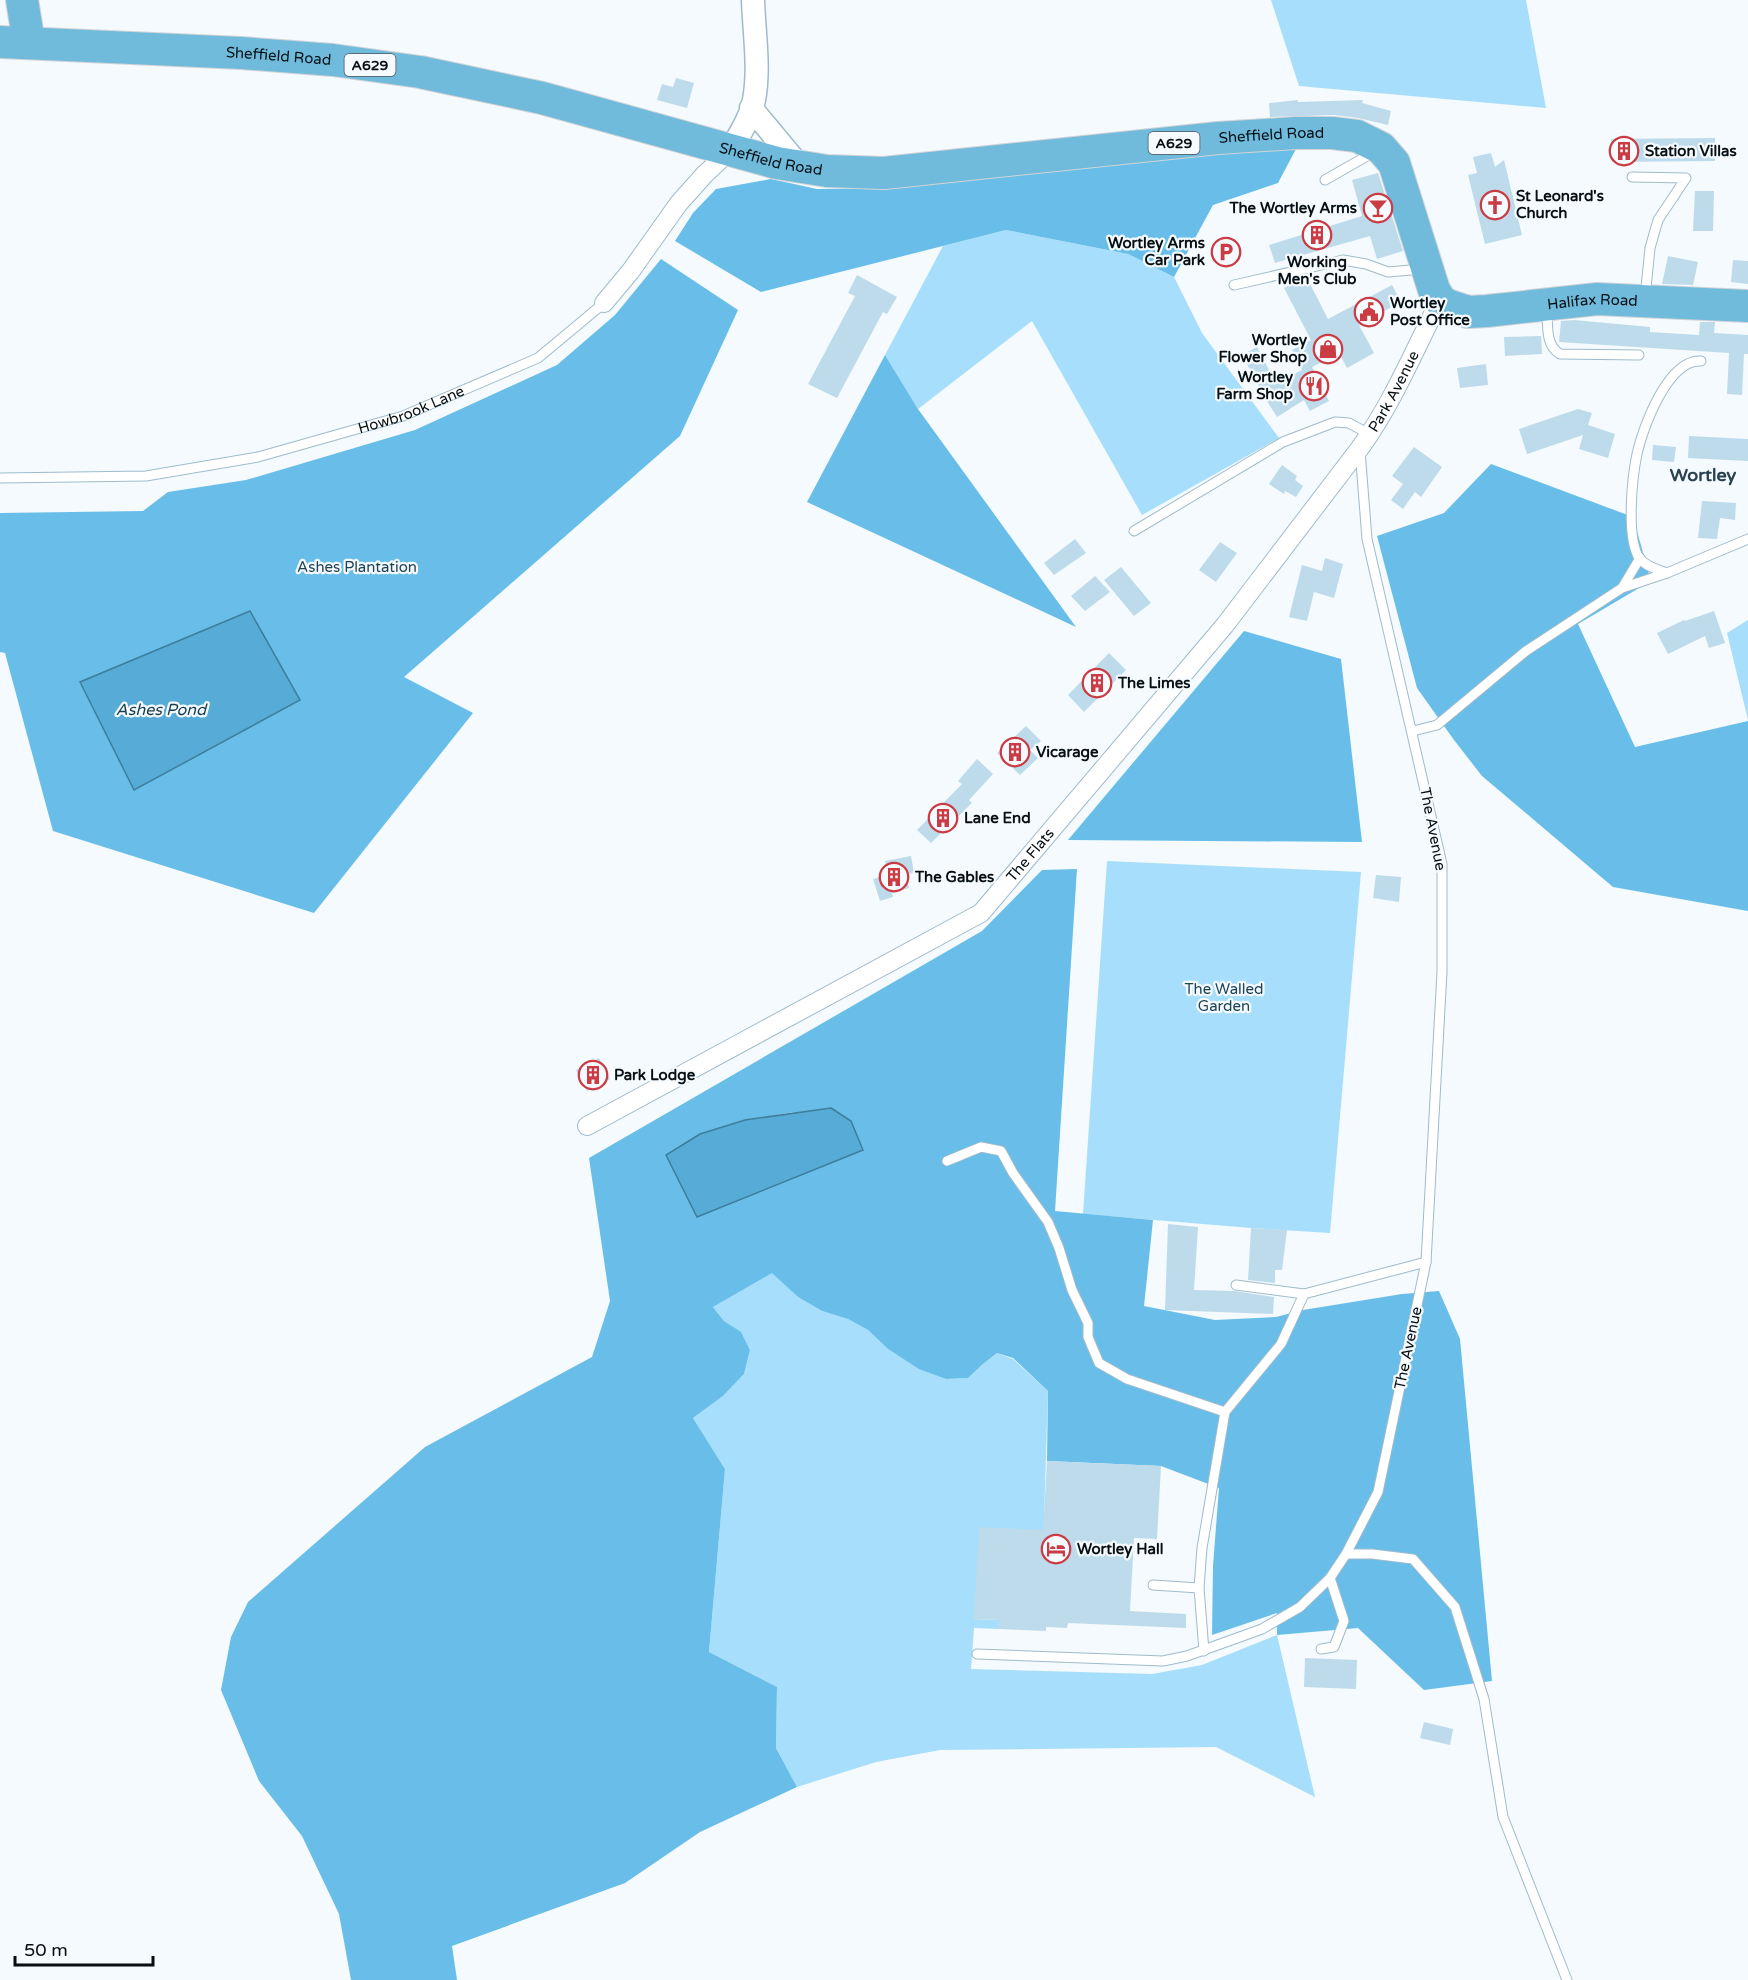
<svg xmlns="http://www.w3.org/2000/svg" width="1748" height="1980" font-family="'Varela Round',sans-serif">
<style>
.green{fill:#a7defb}
.forest{fill:#68bee9;fill-rule:evenodd}
.water{fill:#56acd6;stroke:#3e7d9c;stroke-width:1.5}
.building{fill:#bedbeb}
.lines{fill:none;stroke-linecap:round;stroke-linejoin:round}
.service-casing{stroke:#9fbbcb;stroke-width:11}
.minor-casing{stroke:#9fbbcb;stroke-width:20}
.tertiary-casing{stroke:#9fbbcb;stroke-width:25}
.trunk-casing{stroke:#d2d4d5;stroke-width:34}
.service{stroke:#fff;stroke-width:9}
.minor{stroke:#fff;stroke-width:18}
.tertiary{stroke:#fff;stroke-width:22}
.trunk{stroke:#70badc;stroke-width:32}
.labels{text-anchor:middle;dominant-baseline:central;stroke-width:4.5;stroke-linejoin:round;paint-order:stroke}
.shield{fill:#f4fafd;stroke:#4d565a;stroke-width:1.5}
.shield-label{font-size:14px;font-weight:bold;fill:#050f14}
.street-label{font-size:15px;fill:#050f14;stroke:#f4fafd}
.poi-label{font-size:15px;font-weight:bold;fill:#050f14;stroke:#f4fafd;text-anchor:start}
.park-label{font-size:15px;fill:#1d4255;stroke:#f4fafd}
.water-label{font-size:16px;font-style:italic;fill:#173d4f;stroke:#f4fafd}
.quarter-label{font-size:18px;font-weight:bold;fill:#28414f;stroke:#f4fafd}
</style>
<rect width="100%" height="100%" fill="#f4fafd"/>
<path class="green" d="M1271,0H1526L1546,108L1299,86Z
M1006,230L1128,254L1174,277L1202,333L1279,438L1142,515L1032,321L918,409L885,355L943,246Z
M1748,620V720L1727,633Z
M1107,861L1361,872L1330,1233L1251,1228L1083,1214Z
M772,1272L798,1297L822,1311L848,1319L868,1330L888,1349L919,1368L946,1379L968,1378L983,1364L997,1353L1013,1359L1048,1391L1044,1520L1059,1521L974,1619L999,1620V1629L974,1628L971,1669L1152,1674L1202,1665L1277,1635L1315,1797L1216,1747L940,1750L876,1762L797,1787L776,1748L777,1687L709,1652L725,1469L693,1418L723,1396L744,1374L750,1350L741,1333L724,1321L713,1307Z"/>
<path class="forest" d="M1297,147L1278,183L1213,205L1174,277L1128,254L1006,230L761,292L675,241L693,213L716,189L771,179L817,189L897,188L1219,151Z
M661,259L738,310L680,436L404,677L473,713L314,913L53,831L5,653L0,652V513L143,511L168,492L246,480L415,430L557,365L615,315Z
M885,355L918,409L1076,627L807,502Z
M1491,464L1633,517L1651,581L1578,624L1635,747L1748,721V911L1613,887L1482,776L1454,740L1417,688L1377,536L1444,513Z
M1244,631L1341,659L1362,842L1068,840Z
M1077,869L1055,1211L1153,1220L1144,1306L1215,1320L1276,1317L1303,1310L1402,1294L1439,1291L1460,1339L1492,1681L1424,1690L1358,1628L1277,1635V1613L1212,1635L1213,1566L1219,1488L1161,1466L1047,1461L1048,1391L1013,1358L997,1353L983,1364L968,1378L946,1379L919,1369L888,1349L868,1330L848,1319L822,1311L798,1297L772,1273L713,1307L724,1321L741,1332L750,1350L744,1374L723,1396L693,1418L725,1469L709,1652L777,1687L776,1748L797,1787L700,1832L625,1883L452,1946L457,1980H351L339,1914L302,1836L259,1781L221,1690L231,1637L248,1602L425,1447L592,1357L610,1301L589,1158L982,931L1042,870ZM795,1112L700,1134L745,1120Z"/>
<path class="water" d="M250,611L300,700L134,790L80,682Z
M831,1108L851,1121L863,1150L697,1217L666,1155L700,1134L745,1120Z"/>
<path class="building" d="M676,78L694,83L687,108L657,100L662,84L673,87Z
M1298,100V102L1363,100L1362,103L1391,111L1388,125L1358,118L1334,115L1270,117L1269,103Z
M1715,138V161L1612,162L1611,139Z
M1491,153L1495,167L1504,160L1522,235L1485,244L1468,175L1477,173L1473,157Z
M1378,173L1403,251L1377,259L1370,236L1275,263L1269,245L1362,216L1352,180Z
M1695,191H1714L1713,231H1693Z
M1668,256L1698,262L1693,285L1662,284Z
M1733,260L1748,261V284L1731,282Z
M857,275L897,297L887,314L883,312L837,398L808,384L855,296L848,293Z
M1306,276L1328,319L1392,285L1401,302L1359,325L1374,353L1347,368L1339,353L1312,367L1329,401L1310,411L1304,400L1277,417L1267,401L1242,355L1257,347L1276,383L1302,370L1292,350L1311,340L1284,288Z
M1574,320L1650,327V332L1699,335L1700,322H1715L1714,333L1748,335V354H1744L1742,395L1727,394L1729,353L1559,342L1561,321Z
M1541,336L1542,354L1505,356L1504,337Z
M1486,364L1488,385L1460,388L1457,368Z
M1578,409L1592,413L1588,425L1615,434L1608,458L1579,449L1583,435L1527,454L1519,429Z
M1689,436L1748,439V461L1688,458Z
M1653,445L1676,447L1674,462L1652,460Z
M1414,447L1442,467L1421,497L1415,492L1403,509L1391,500L1403,484L1392,476Z
M1282,465L1297,476L1295,480L1303,486L1296,497L1285,491L1284,494L1269,484Z
M1702,501L1736,503L1735,520L1720,518L1717,539L1698,538Z
M1075,539L1086,553L1054,575L1044,563Z
M1220,542L1237,553L1216,582L1199,570Z
M1325,558L1343,564L1334,598L1314,592L1307,621L1289,617L1302,565L1322,571Z
M1121,567L1151,603L1134,616L1104,580Z
M1095,576L1110,592L1085,611L1071,596Z
M1714,611L1725,643L1709,648L1705,636L1668,654L1657,633L1684,620L1685,621Z
M1109,653L1126,670L1084,712L1068,695Z
M1026,726L1041,741L1030,750L1038,758L1020,775L997,753Z
M977,759L993,774L969,800L972,803L931,843L917,830L962,784L958,781Z
M911,856L914,873L906,874L909,888L892,893L893,897L880,901L873,879L888,875L885,861Z
M1376,875L1401,877L1399,902L1373,898Z
M599,1058L610,1079L587,1091L576,1070Z
M1168,1224L1198,1227L1194,1290L1234,1291L1274,1297L1273,1314L1165,1310Z
M1251,1228L1287,1230L1282,1270H1275V1283L1248,1280Z
M1047,1461L1161,1466L1157,1539L1134,1538L1130,1611L1186,1614V1628L1068,1623L1067,1628L1046,1627V1631L999,1629V1620L974,1619L979,1527L1043,1530Z
M1305,1658L1357,1660L1356,1689L1304,1687Z
M1424,1722L1453,1729L1450,1745L1420,1738Z"/>
<g class="lines">
<g class="service-casing">
<g id="service">
<path d="M1632,177L1686,178L1658,220L1650,248L1645,298"/>
<path d="M1325,180L1374,152"/>
<path d="M1234,285L1343,260L1366,264L1388,272L1422,269"/>
<path d="M1547,310C1548,325 1545,345 1560,354L1639,355"/>
<path id="s1" d="M0,478L146,476L258,457L403,416L538,358L604,303"/>
<path d="M1134,531L1283,442L1335,422L1349,423L1369,434"/>
<path d="M1667,573C1658,570 1645,566 1639,558C1626,537 1632,478 1637,454C1643,427 1668,359 1701,361"/>
<path d="M1622,588L1640,558"/>
<path d="M1413,731L1437,725L1526,651L1622,588L1667,573L1748,539"/>
<path d="M947,1161L981,1147L1001,1151L1013,1173L1048,1222L1059,1248L1072,1290L1088,1323V1337L1099,1363L1127,1379L1225,1412"/>
<path d="M1236,1285L1304,1294"/>
<path d="M1346,1554H1372L1413,1559L1455,1607L1484,1699L1503,1817L1567,1980"/>
<path d="M1153,1585L1199,1588"/>
<path d="M1321,1649L1334,1647L1344,1621L1330,1578"/>
<path d="M1204,1651L1199,1588L1202,1548L1225,1412L1281,1344L1304,1294L1426,1262"/>
<path d="M977,1654L1163,1661L1187,1656L1262,1629L1300,1607L1330,1578L1346,1554L1378,1492L1426,1262L1442,972V864L1367,539L1360,450"/>
</g>
</g>
<g class="minor-casing">
<g id="minor">
<path d="M604,303L630,272L679,203L705,174L730,151"/>
<path id="s2" d="M587,1126L981,913L1225,625L1360,448C1392,404 1415,349 1440,300"/>
</g>
</g>
<g class="tertiary-casing">
<path id="tertiary" d="M751,108L801,168
M730,151C739,135 750,119 754,100C760,68 754,32 753,0"/>
</g>
<g class="trunk-casing">
<g id="trunk">
<path d="M22,0L29,43"/>
<path id="s3" d="M0,42L241,53L333,60L420,72L542,98L777,163L827,171L884,173L1218,138L1296,133H1332L1357,136L1381,148L1394,163L1434,290L1440,300L1447,305L1468,312L1487,311L1597,299L1748,306"/>
</g>
</g>
<use href="#service" class="service"/>
<use href="#minor" class="minor"/>
<use href="#tertiary" class="tertiary"/>
<use href="#trunk" class="trunk"/>
</g>
<defs>
<g id="building-ring" transform="scale(1.5)"><circle r="9.5" fill="#f4fafd" stroke="#cb3b43" stroke-width="1.5"/><path d="M-4-6H4V6H1V3H-1V6H-4ZM-2.5-4.3h1.7v1.8h-1.7ZM.8-4.3h1.7v1.8H.8ZM-2.5-1h1.7V.8h-1.7ZM.8-1h1.7V.8H.8Z" fill="#cb3b43"/></g>
<g id="church-ring" transform="scale(1.5)"><circle r="9.5" fill="#f4fafd" stroke="#cb3b43" stroke-width="1.5"/><path d="M-1.2-6h2.4v3.5h3.3v2.4h-3.3V6h-2.4V-.1h-3.3v-2.4h3.3Z" fill="#cb3b43"/></g>
<g id="bar-ring" transform="scale(1.5)"><circle r="9.5" fill="#f4fafd" stroke="#cb3b43" stroke-width="1.5"/><path d="M-6-5H6L.8 .8V4.5H3.5V6h-7V4.5H-.8V.8Z" fill="#cb3b43"/></g>
<g id="parking-ring" transform="scale(1.5)"><circle r="9.5" fill="#f4fafd" stroke="#cb3b43" stroke-width="1.5"/><path d="M-3.5-5.5H1a3.5 3.5 0 0 1 0 7H-1V5.5H-3.5ZM-1-3.4V-.6H.8a1.4 1.4 0 0 0 0-2.8Z" fill="#cb3b43"/></g>
<g id="civic-ring" transform="scale(1.5)"><circle r="9.5" fill="#f4fafd" stroke="#cb3b43" stroke-width="1.5"/><path d="M-.6-6.5H3V-4.5H.6V-3L4-1V1h2V6H-6V1h2V-1L-.6-3ZM-1.2 2.5V6h2.4V2.5Z" fill="#cb3b43"/></g>
<g id="shop-ring" transform="scale(1.5)"><circle r="9.5" fill="#f4fafd" stroke="#cb3b43" stroke-width="1.5"/><path d="M-5-2.5h2.3a2.7 3.5 0 0 1 5.4 0H5L5.5 6h-11ZM-1.5-2.5h3a1.5 2.3 0 0 0-3 0Z" fill="#cb3b43"/></g>
<g id="restaurant-ring" transform="scale(1.5)"><circle r="9.5" fill="#f4fafd" stroke="#cb3b43" stroke-width="1.5"/><path d="M-5-6h1v4h1v-4h1v4h1v-4h1v5L-1.5 .5V6h-2V.5L-5-1ZM5-6V6H3V1.5H1.5Q1.5-4 5-6Z" fill="#cb3b43"/></g>
<g id="hotel-ring" transform="scale(1.5)"><circle r="9.5" fill="#f4fafd" stroke="#cb3b43" stroke-width="1.5"/><path d="M-6-4.5h1.5V1H6V5H4.5V3h-9V5H-6ZM-4 0a1.8 1.8 0 1 1 3.6 0ZM.5 0V-2.5h3Q6-2.5 6 0Z" fill="#cb3b43"/></g>
</defs>
<g fill-rule="evenodd">
<use href="#building-ring" x="1624" y="151"/>
<use href="#church-ring" x="1495" y="205"/>
<use href="#bar-ring" x="1378" y="208"/>
<use href="#building-ring" x="1317" y="235"/>
<use href="#parking-ring" x="1226" y="252"/>
<use href="#civic-ring" x="1369" y="312"/>
<use href="#shop-ring" x="1328" y="349"/>
<use href="#restaurant-ring" x="1314" y="386"/>
<use href="#building-ring" x="1097" y="683"/>
<use href="#building-ring" x="1015" y="752"/>
<use href="#building-ring" x="943" y="818"/>
<use href="#building-ring" x="894" y="877"/>
<use href="#building-ring" x="593" y="1075"/>
<use href="#hotel-ring" x="1056" y="1549"/>
</g>
<g class="labels">
<g class="shield">
<rect x="344.5" y="54" width="51" height="22" rx="4.5"/>
<rect x="1148.5" y="132" width="51" height="22" rx="4.5"/>
</g>
<g class="shield-label">
<text x="370" y="65">A629</text>
<text x="1174" y="143">A629</text>
</g>
<g class="street-label">
<text stroke="none"><textPath href="#s3" startOffset="279">Sheffield Road</textPath></text>
<text stroke="none"><textPath href="#s3" startOffset="1287">Sheffield Road</textPath></text>
<text stroke="none"><textPath href="#s3" startOffset="783">Sheffield Road</textPath></text>
<text stroke="none"><textPath href="#s3" startOffset="1720">Halifax Road</textPath></text>
<text stroke="none"><textPath href="#s2" startOffset="1114">Park Avenue</textPath></text>
<text stroke="none"><textPath href="#s1" startOffset="420">Howbrook Lane</textPath></text>
<text transform="translate(1433 829) rotate(79)">The Avenue</text>
<text stroke="none"><textPath href="#s2" startOffset="524">The Flats</textPath></text>
<text transform="translate(1408 1348) rotate(-78)">The Avenue</text>
</g>
<g class="poi-label">
<text x="1645" y="151">Station Villas</text>
<text x="1516" y="196">St Leonard's<tspan x="1516" dy="17">Church</tspan></text>
<text x="1357" y="208" text-anchor="end">The Wortley Arms</text>
<text x="1205" y="243" text-anchor="end">Wortley Arms<tspan x="1205" dy="17">Car Park</tspan></text>
<text x="1317" y="262" text-anchor="middle">Working<tspan x="1317" dy="17">Men's Club</tspan></text>
<text x="1390" y="303">Wortley<tspan x="1390" dy="17">Post Office</tspan></text>
<text x="1307" y="340" text-anchor="end">Wortley<tspan x="1307" dy="17">Flower Shop</tspan></text>
<text x="1293" y="377" text-anchor="end">Wortley<tspan x="1293" dy="17">Farm Shop</tspan></text>
<text x="1118" y="683">The Limes</text>
<text x="1036" y="752">Vicarage</text>
<text x="964" y="818">Lane End</text>
<text x="915" y="877">The Gables</text>
<text x="614" y="1075">Park Lodge</text>
<text x="1077" y="1549">Wortley Hall</text>
</g>
<g class="park-label">
<text x="357" y="567">Ashes Plantation</text>
<text x="1224" y="989">The Walled<tspan x="1224" dy="17">Garden</tspan></text>
</g>
<g class="water-label">
<text x="161" y="710">Ashes Pond</text>
</g>
<g class="quarter-label">
<text x="1703" y="475">Wortley</text>
</g>
</g>
<path d="M15 1956v9h138v-9" fill="none" stroke="#050f14" stroke-width="3"/>
<text x="24" y="1956" font-size="18" fill="#050f14" stroke="#f4fafd" stroke-width="4.5" paint-order="stroke">50 m</text>
</svg>
